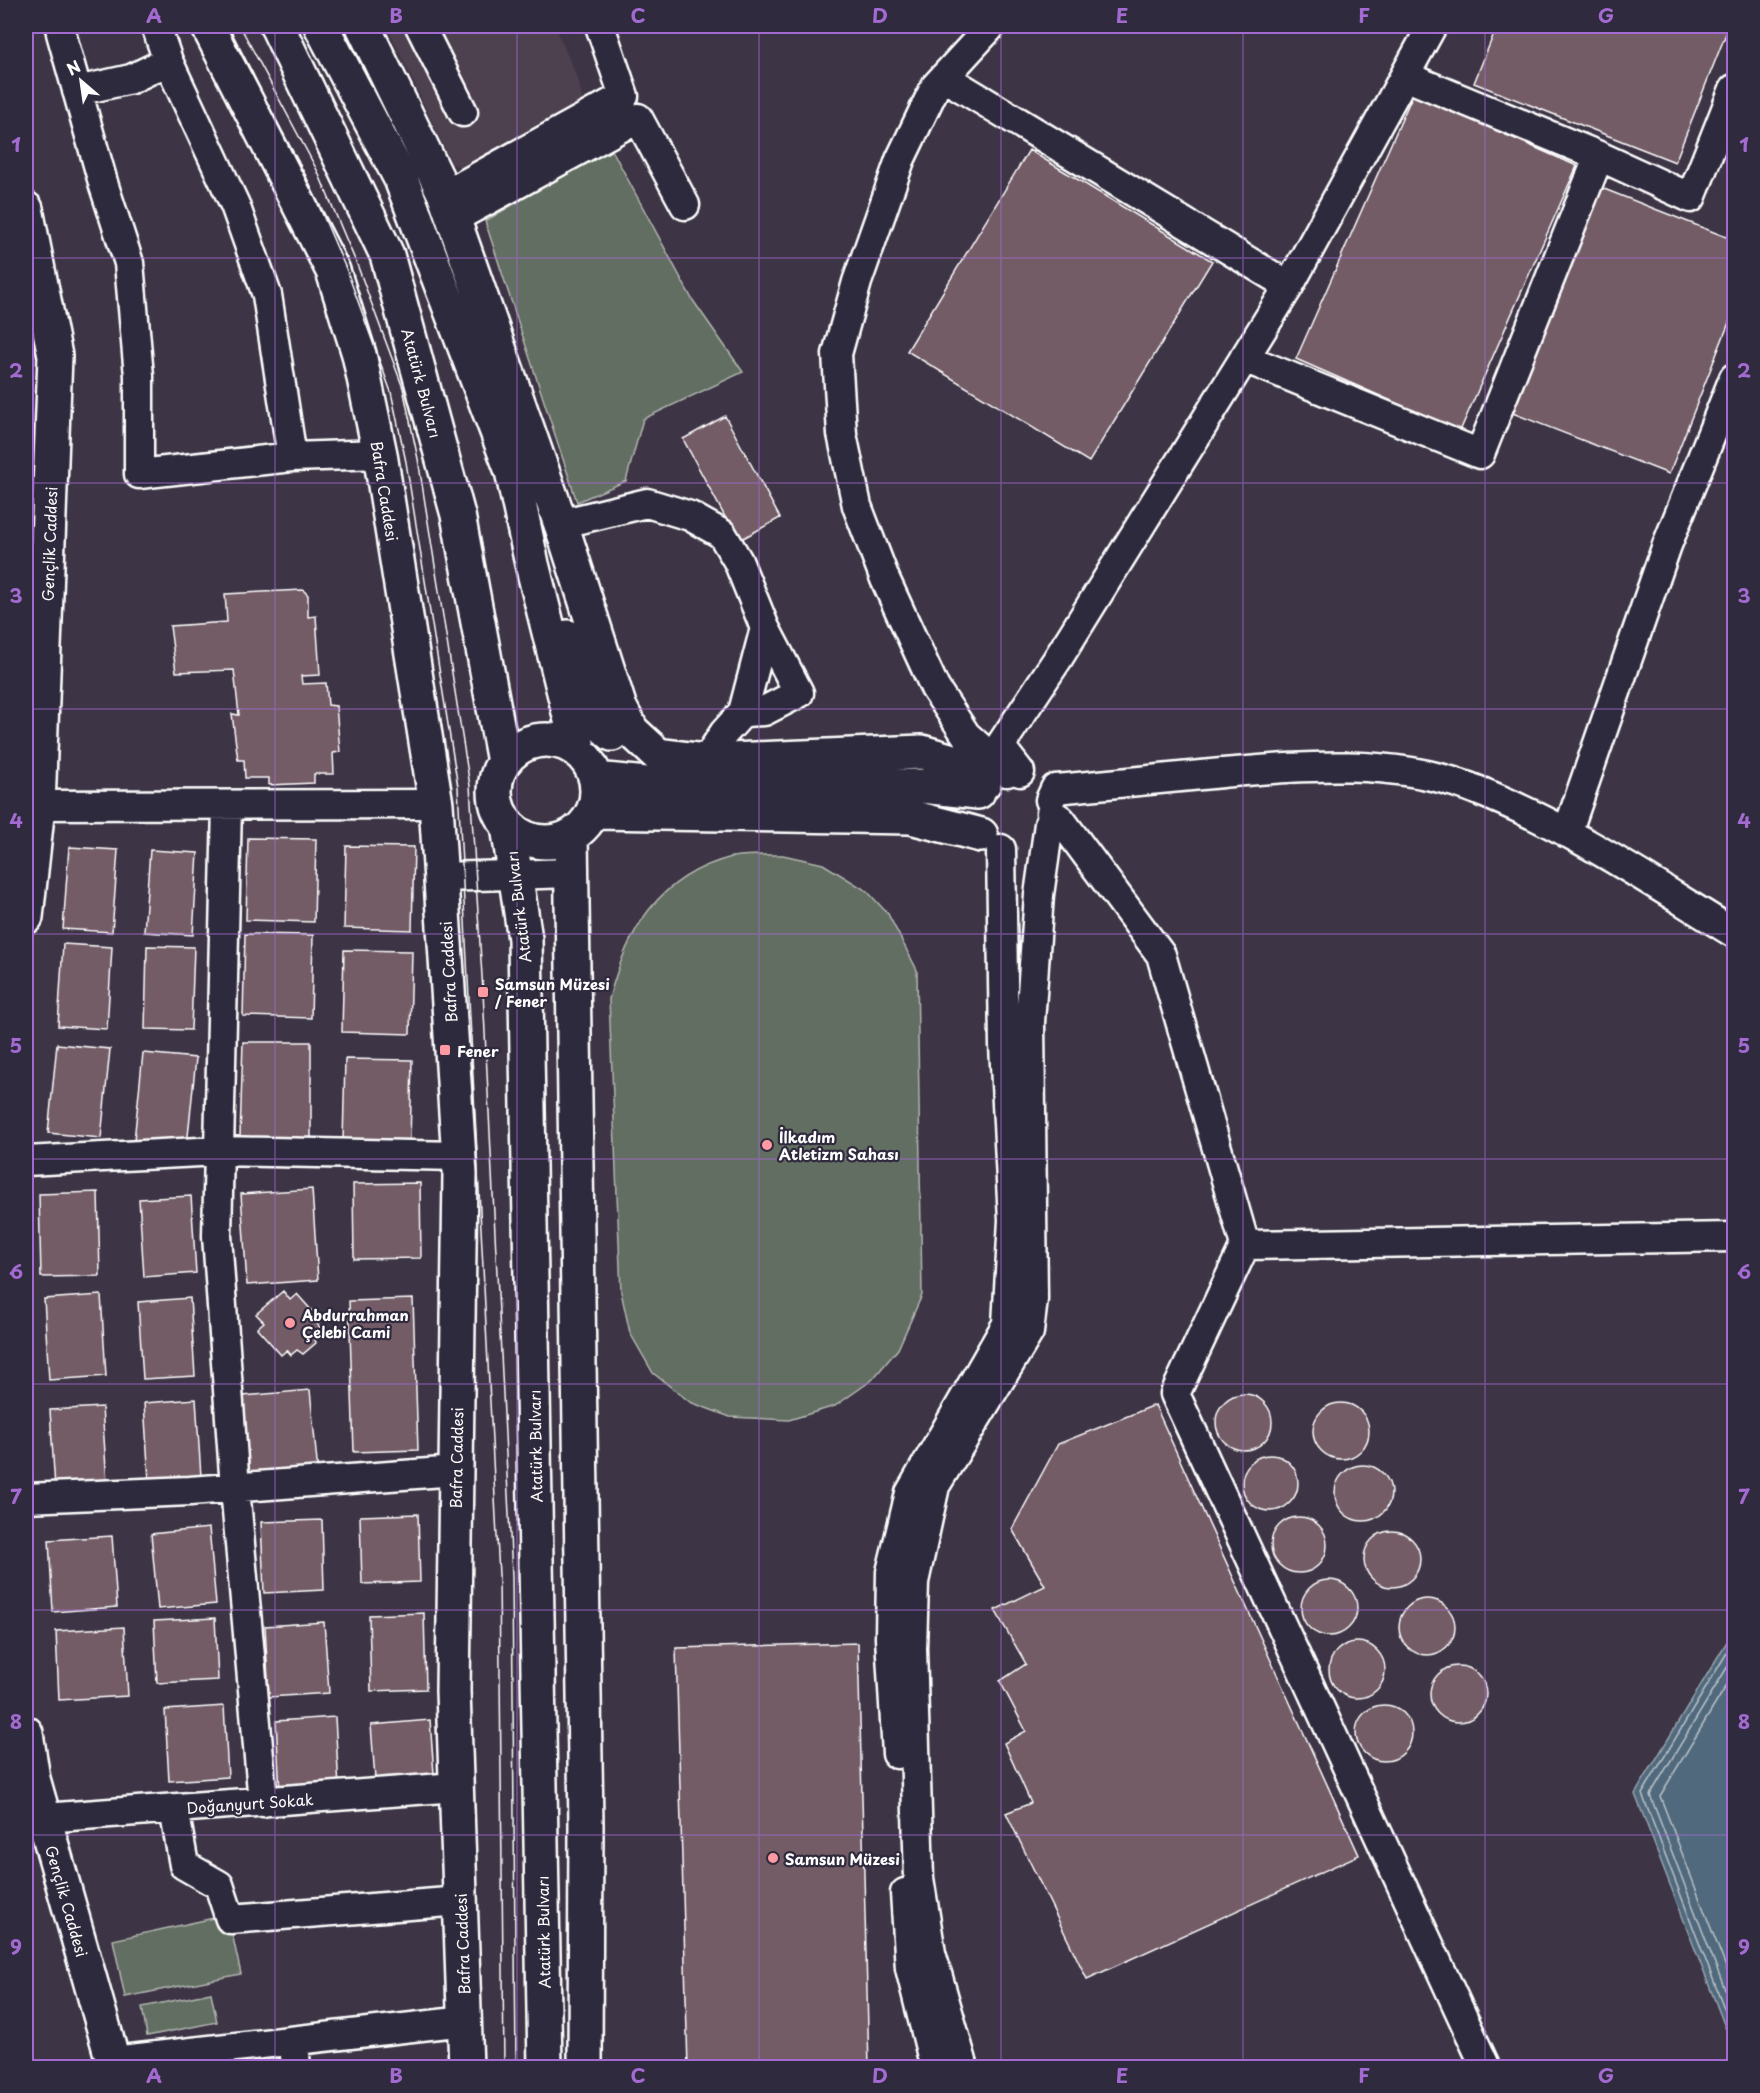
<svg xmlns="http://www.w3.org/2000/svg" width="1760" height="2093" font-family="'Playpen Sans',sans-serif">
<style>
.built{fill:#4d404f}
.green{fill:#636e62;stroke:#b1b6b0;stroke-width:1.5}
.water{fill:#51697b;stroke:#97a5b0;stroke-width:1.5}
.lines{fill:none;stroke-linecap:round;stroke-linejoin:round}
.shore{stroke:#b9c3ca;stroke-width:1.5}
.building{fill:#735b66;stroke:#fff;stroke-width:1.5}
.minor-casing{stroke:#fff;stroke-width:33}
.major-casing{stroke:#fff;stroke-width:38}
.minor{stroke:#2f2a3d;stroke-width:28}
.major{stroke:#2f2a3d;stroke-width:33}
.tram{stroke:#fff;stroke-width:1.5}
.grid{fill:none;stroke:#a36bd2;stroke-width:1.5;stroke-opacity:0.55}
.poi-dot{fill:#ff9aa2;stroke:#2f2a3d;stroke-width:2}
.labels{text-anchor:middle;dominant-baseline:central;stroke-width:4.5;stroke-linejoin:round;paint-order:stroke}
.street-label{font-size:15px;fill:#fff;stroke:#2f2a3d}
.poi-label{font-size:15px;font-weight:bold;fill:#fff;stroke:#2f2a3d;text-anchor:start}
.neatline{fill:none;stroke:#a36bd2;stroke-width:2}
.grid-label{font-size:20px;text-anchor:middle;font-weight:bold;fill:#a36bd2}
</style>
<rect width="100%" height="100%" fill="#3d3445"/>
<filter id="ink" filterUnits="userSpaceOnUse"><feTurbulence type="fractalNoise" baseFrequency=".0167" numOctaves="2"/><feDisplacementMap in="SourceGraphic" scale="12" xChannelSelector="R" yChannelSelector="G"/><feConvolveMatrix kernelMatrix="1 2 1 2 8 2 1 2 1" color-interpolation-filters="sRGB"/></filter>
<g filter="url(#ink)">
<path class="built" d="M387,26H555L579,82L584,110L469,170L452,164Z"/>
<path class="green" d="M611,148L692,299L743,372L643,419L626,481L577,502L485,221Z
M783,855L823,864L867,891L888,914L917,970L922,1295L898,1349L872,1380L835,1406L789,1420L730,1417L690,1402L653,1373L630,1333L621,1292L609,999C627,930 658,876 732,857C748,854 767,855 783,855Z
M228,1915L241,1974L125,1997L113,1940Z
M211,1993L217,2022L147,2036L142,2007Z"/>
<path class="water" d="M1734,1630V2050L1635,1794Z"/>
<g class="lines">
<path class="shore" d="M1734,1641L1642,1794L1734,2034
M1734,1656L1650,1795L1734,2013
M1734,1673L1660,1796L1734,1988"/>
</g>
<path class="building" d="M1497,26H1729L1675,162L1474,83Z
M1413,94L1577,166L1460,431L1296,359Z
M1029,150L1212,261L1089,462L907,351Z
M1599,187L1734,240V310L1669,474L1510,412Z
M725,416L780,518L738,541L683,439Z
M303,590L308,595V617L316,616L320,675L301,676L302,684L326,683L328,705L336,706L340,752L333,753L334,774H314V783L269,785V778H245L244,760H238L232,714L239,715L234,670L176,672L170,626L227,622L225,594Z
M248,838L316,839L314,922L246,920Z
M346,846L414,847L412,930L344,928Z
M69,847L118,850L112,932L63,929Z
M150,850L198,853L193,935L144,932Z
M245,934L313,935L311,1018L243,1016Z
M63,944L112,947L107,1029L58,1026Z
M147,946L194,947L191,1030L145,1029Z
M344,950L412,951L410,1034L342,1032Z
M243,1042H311V1142L240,1136Z
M57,1044L110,1049L101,1138L48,1133Z
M143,1053L196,1058L187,1146L134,1141Z
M345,1059L412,1060L410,1143L343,1142Z
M420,1183L421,1258L354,1259L353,1184Z
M312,1189L318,1280L247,1285L241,1194Z
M98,1192L100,1276L41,1277L39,1194Z
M191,1196L196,1273L144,1277L139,1199Z
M283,1291L290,1300L297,1294L321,1321L317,1324L322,1330L314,1336L316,1343L303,1354L297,1350L291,1355L287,1350L281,1355L257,1328L264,1322L256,1314Z
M101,1295L106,1376L49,1380L44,1299Z
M190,1298L195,1376L143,1379L138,1302Z
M413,1299L418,1450L354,1452L349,1301Z
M310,1390L318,1473L250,1479L243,1396Z
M1216 1422a28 28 0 1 1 56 0a28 28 0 1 1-56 0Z
M196,1399L201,1477L149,1481L144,1403Z
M1313 1431a28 28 0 1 1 56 0a28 28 0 1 1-56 0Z
M1155,1405L1359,1855L1087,1979L1006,1813L1031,1803L1004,1743L1026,1731L1000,1681L1026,1664L995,1610L1045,1586L1012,1529L1058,1444Z
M102,1407L107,1484L55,1488L50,1410Z
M1242 1483a28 28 0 1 1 56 0a28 28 0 1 1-56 0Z
M1335 1493a28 28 0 1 1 56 0a28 28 0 1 1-56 0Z
M418,1514L420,1582L362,1584L360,1516Z
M1271 1545a28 28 0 1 1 56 0a28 28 0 1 1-56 0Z
M322,1520L324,1590L264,1593L261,1522Z
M209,1528L216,1604L158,1609L151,1534Z
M1364 1559a28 28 0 1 1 56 0a28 28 0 1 1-56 0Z
M112,1536L117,1607L53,1612L49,1540Z
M1301 1608a28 28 0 1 1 56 0a28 28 0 1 1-56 0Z
M1399 1627a28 28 0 1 1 56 0a28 28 0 1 1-56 0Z
M424,1613L426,1689L371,1691L369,1615Z
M215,1618L218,1680L157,1683L154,1621Z
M324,1622L329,1693L269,1697L265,1626Z
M124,1627L128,1696L59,1700L56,1631Z
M1329 1670a28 28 0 1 1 56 0a28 28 0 1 1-56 0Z
M858,1643L869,2068H688L676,1648Z
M1430 1694a28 28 0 1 1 56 0a28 28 0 1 1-56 0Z
M1356 1733a28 28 0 1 1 56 0a28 28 0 1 1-56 0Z
M224,1706L228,1777L169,1781L165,1710Z
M335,1717L339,1788L280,1792L276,1721Z
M430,1720L434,1774L375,1779L371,1725Z"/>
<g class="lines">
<g class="minor-casing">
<path id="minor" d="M62,26L61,33L104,186L129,263L139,376V474L292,457L380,454
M420,26L463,112
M991,26L935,87L900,160L857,282L837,354L842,434L857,506L885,579L935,688L966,735L1007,772
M168,61L235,205L267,295L292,457
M1405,76L1599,156L1691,198L1734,89
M944,77L1289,286
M77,91L131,79L168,61L156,26
M445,195L624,96L600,26
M453,219L638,118L685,205
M1244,358L1480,454L1599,156
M564,533L572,521L647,503L690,516L722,534L738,561L765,628L743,712L724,733L706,761
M743,712L764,711L799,693L765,628
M1020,772L1000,746L1057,660L1289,286L1432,26
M1050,800L1055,789C1111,784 1167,778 1222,773C1304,766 1391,758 1469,787C1564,823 1649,881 1734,933
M26,805L436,804
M227,805L217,1236L235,1488L263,1802
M1051,813L1061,820L1161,955L1245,1245L1175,1394L1486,2068
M1567,833L1667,545L1734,378
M442,877L572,873
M26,1161L219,1151L458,1156
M1245,1245L1734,1237
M26,1498L190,1491L456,1471
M897,1754L890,1638L891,1572L910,1493L1007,1324L1013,1220L1004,1045L1001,849
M174,1809L184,1865L219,1885L230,1919L461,1901
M44,1818L456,1787
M905,1893L910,1968L935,2068
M294,2041L296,2068
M113,2061L465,2021
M964,2068L931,1953L919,1878L912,1648L914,1582L935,1486L1029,1332L1033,1299L1030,1022L1039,895L1049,824"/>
</g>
<g class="major-casing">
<path id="major" d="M208,26L333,271L359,354L380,454L436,804L460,1174L453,1691L466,2068
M277,26L387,255L458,515L504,762
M321,26L401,179L512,471L532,564L579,752
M363,26L445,195L564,533L620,708L632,731L658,755L706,761L922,752L953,761L984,783
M26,209L55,356L38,806L26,917
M568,637L604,727L612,734
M495 791a51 51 0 1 1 102 0a51 51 0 1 1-102 0Z
M596,779L676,787L922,786L978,792
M593,812L911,817L981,835
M508,826L525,939L545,2068
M571,836L586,1825L585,2068
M26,1733L33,1779L115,2068"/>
</g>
<use href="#minor" class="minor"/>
<use href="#major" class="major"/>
<path class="tram" d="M226,26L306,176L347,271L391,392L406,462L458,787L499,1575L504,2068
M240,26L317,170L358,267L403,388L418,459L470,786L483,992L512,1575L516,2068"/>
</g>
</g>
<path class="grid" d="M275,26V2068M517,26V2068M759,26V2068M1001,26V2068M1243,26V2068M1485,26V2068M26,258H1734M26,483H1734M26,709H1734M26,934H1734M26,1159H1734M26,1384H1734M26,1610H1734M26,1835H1734"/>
<g class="poi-dot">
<rect x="477" y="986" width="12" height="12" rx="3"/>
<rect x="439" y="1044" width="12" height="12" rx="3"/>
<circle cx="767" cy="1145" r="6"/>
<circle cx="290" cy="1323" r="6"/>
<circle cx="773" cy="1858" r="6"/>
</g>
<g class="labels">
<g class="street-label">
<text transform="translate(422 383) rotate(75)">Atatürk Bulvarı</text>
<text transform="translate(385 491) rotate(81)">Bafra Caddesi</text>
<text transform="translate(49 544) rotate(-88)">Gençlik Caddesi</text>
<text transform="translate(518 907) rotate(-97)">Atatürk Bulvarı</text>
<text transform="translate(448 972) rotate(-93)">Bafra Caddesi</text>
<text transform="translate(535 1446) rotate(-91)">Atatürk Bulvarı</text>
<text transform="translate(456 1458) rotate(-89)">Bafra Caddesi</text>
<text transform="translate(250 1803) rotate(-4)">Doğanyurt Sokak</text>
<text transform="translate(67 1901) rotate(74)">Gençlik Caddesi</text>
<text transform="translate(543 1932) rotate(-91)">Atatürk Bulvarı</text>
<text transform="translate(462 1944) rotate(-92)">Bafra Caddesi</text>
</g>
<g class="poi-label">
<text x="495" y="983">Samsun Müzesi<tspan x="495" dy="17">/ Fener</tspan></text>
<text x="457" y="1050">Fener</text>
<text x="779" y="1136">İlkadım<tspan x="779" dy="17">Atletizm Sahası</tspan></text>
<text x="302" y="1314">Abdurrahman<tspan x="302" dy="17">Çelebi Cami</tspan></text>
<text x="785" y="1858">Samsun Müzesi</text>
</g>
</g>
<rect width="1760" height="2093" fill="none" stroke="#2f2a3d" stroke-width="66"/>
<g transform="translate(81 81) rotate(331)" stroke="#2f2a3d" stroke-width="4.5" paint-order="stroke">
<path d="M0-4.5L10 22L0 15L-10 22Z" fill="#ffffff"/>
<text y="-9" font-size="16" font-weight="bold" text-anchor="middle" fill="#ffffff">N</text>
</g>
<rect x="33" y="33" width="1694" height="2027" class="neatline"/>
<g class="grid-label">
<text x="154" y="23">A</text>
<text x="396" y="23">B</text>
<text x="638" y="23">C</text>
<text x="880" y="23">D</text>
<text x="1122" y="23">E</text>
<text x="1364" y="23">F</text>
<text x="1606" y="23">G</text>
<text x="16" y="152">1</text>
<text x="1744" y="152">1</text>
<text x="16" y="378">2</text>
<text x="1744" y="378">2</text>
<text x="16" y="603">3</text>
<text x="1744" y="603">3</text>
<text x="16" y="828">4</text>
<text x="1744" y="828">4</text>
<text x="16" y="1053">5</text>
<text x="1744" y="1053">5</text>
<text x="16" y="1279">6</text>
<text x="1744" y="1279">6</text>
<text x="16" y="1504">7</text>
<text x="1744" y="1504">7</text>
<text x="16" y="1729">8</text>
<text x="1744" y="1729">8</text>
<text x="16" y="1954">9</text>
<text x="1744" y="1954">9</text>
<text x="154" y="2083">A</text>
<text x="396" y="2083">B</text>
<text x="638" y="2083">C</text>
<text x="880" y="2083">D</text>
<text x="1122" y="2083">E</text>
<text x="1364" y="2083">F</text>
<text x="1606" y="2083">G</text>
</g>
</svg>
